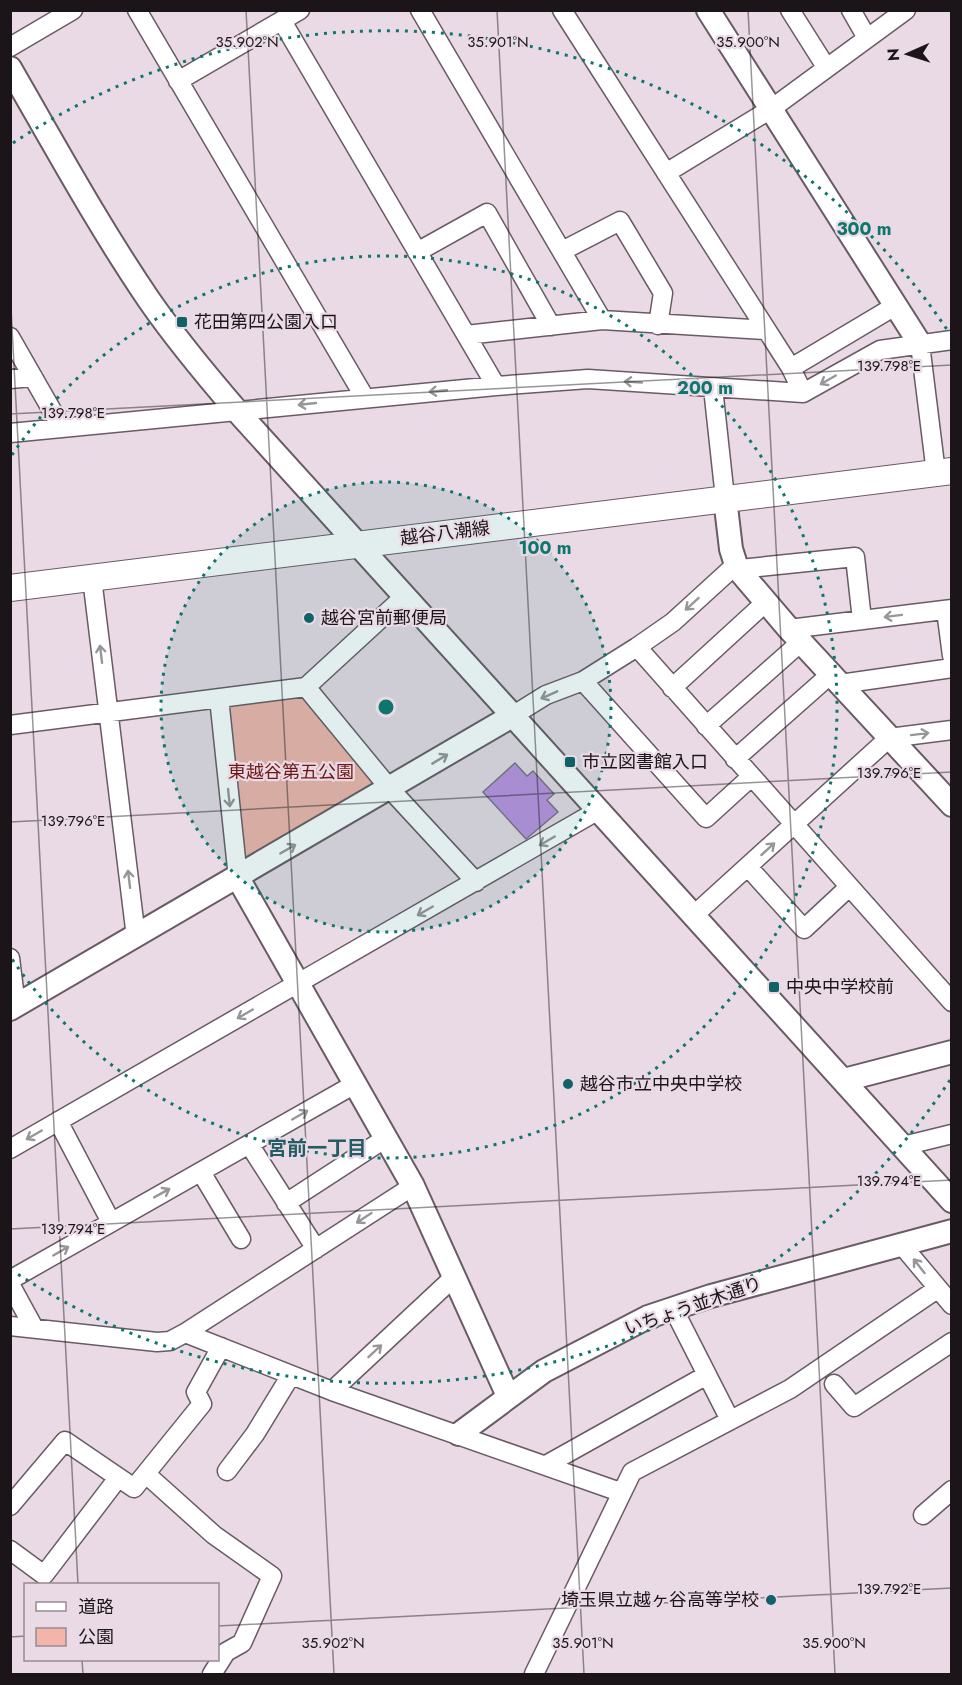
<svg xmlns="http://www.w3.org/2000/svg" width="962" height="1685" font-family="Jost,'Noto Sans JP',sans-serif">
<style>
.green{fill:#f3b4aa}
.building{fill:#bf91e1;stroke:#7a7380;stroke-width:1.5}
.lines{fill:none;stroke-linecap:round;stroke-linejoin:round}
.minor-casing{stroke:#695b65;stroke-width:21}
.tertiary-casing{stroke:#695b65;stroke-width:26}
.secondary-casing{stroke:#695b65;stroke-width:28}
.minor{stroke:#fff;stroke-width:18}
.tertiary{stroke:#fff;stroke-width:22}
.secondary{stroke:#fff;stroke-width:26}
.oneway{stroke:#989698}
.ticks{fill:none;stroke:#1b1519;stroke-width:1.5;stroke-opacity:0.45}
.ring{fill:none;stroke:#0f766e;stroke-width:3;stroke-dasharray:3 6}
.poi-dot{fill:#116169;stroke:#e9dae5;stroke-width:2}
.labels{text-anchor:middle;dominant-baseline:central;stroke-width:4.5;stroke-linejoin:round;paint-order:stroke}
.poi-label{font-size:18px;fill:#1b1519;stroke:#e9dae5;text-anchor:start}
.street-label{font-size:18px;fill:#1b1519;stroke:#e9dae5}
.park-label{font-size:18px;fill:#6f1713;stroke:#e9dae5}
.neighbourhood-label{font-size:20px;font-weight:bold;fill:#245d64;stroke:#e9dae5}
.ticks-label{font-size:15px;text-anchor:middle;fill:#1b1519;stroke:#e9dae5;stroke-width:4.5;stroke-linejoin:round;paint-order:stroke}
.centre{fill:#0f766e;stroke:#e9dae5;stroke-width:3}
.ring-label{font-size:18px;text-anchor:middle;font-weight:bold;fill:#0f766e;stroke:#e9dae5;stroke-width:4.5;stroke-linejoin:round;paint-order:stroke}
</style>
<rect width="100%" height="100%" fill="#e9dae5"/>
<path class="green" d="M303,695L380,788L242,869L226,708Z"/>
<path class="building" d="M515,763L527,776L533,771L554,794L547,800L558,812L526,839L483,792Z"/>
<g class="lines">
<g class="minor-casing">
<path id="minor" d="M137,10L365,398
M420,10L602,320
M562,10L791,368L803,393
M790,10L826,67
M851,10L867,38
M282,21L496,386
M10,47L73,10
M178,81L300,10
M666,173L771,109L906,10
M562,251L620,221L663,293L658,325
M417,252L487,213L551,326
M466,335L602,320L766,330
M10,337L62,428
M920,344L936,473
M791,368L895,306
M10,379L33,377
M713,388L725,498
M10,433L496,386L588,379L803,393L880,350L952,340
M92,578L136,937
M946,610L952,656
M789,629L952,609
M637,647L952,1002
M583,681L706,818L751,777
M840,684L952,668
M306,687L390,789L476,882
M672,688L766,602
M219,698L238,878
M512,716L546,695L583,681L637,647L673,622L730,570L855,557L862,620
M10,725L306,687L405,596
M706,726L801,642
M735,759L831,674
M748,867L804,929L849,887
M693,916L889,738L952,730
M10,958L16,1006
M58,1121L111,1222
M249,1144L316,1249
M903,1146L952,1134
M10,1149L597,811
M201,1172L241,1239
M286,1203L386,1138
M901,1244L952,1305
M10,1280L355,1084
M10,1284L34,1328
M673,1308L730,1420
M10,1326L157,1342L170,1341L185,1333L332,1391L620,1492
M185,1333L413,1186
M834,1384L854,1407L952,1342
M332,1391L453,1278
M546,1465L707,1375
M227,1471L255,1434L291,1375
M146,1474L214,1535L272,1576L242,1643L226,1652L212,1674
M10,1506L65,1441L134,1488L202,1404L196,1392L221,1347
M923,1515L952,1490
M10,1550L44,1575L118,1478
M534,1674L632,1472L790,1389L937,1289"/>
</g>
<g class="tertiary-casing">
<path id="tertiary" d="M708,10L920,344
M10,68C55,146 98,225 149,300C176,339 206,375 237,411L952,1201
M725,498L731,549L737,568L789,629L952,805
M238,878L413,1186L508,1396
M10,1009L512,716
M844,1080L952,1052
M459,1434L544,1371L648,1317L711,1296L952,1231"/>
</g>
<g class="secondary-casing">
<path id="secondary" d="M10,588L952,471"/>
</g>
<use href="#minor" class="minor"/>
<use href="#tertiary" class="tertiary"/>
<use href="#secondary" class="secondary"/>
</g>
<defs><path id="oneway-shaft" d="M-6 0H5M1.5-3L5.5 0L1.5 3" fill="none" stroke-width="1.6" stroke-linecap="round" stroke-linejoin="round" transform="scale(1.5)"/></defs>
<g class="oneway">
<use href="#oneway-shaft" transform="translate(828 380) rotate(150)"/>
<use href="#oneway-shaft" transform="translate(633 382) rotate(-176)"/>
<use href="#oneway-shaft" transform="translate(438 391) rotate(175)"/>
<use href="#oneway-shaft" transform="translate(307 404) rotate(174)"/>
<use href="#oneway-shaft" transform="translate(692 604) rotate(138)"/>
<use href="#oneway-shaft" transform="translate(893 616) rotate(173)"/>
<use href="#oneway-shaft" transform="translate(101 654) rotate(-97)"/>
<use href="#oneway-shaft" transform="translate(549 695) rotate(156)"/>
<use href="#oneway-shaft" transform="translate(920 734) rotate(-7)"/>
<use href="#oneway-shaft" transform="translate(440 759) rotate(-31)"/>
<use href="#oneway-shaft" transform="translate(229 798) rotate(84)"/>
<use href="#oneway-shaft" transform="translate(547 841) rotate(150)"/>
<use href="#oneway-shaft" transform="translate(288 849) rotate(-30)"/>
<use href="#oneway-shaft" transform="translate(768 849) rotate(-42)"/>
<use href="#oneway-shaft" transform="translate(129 879) rotate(-97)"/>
<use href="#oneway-shaft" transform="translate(425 911) rotate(150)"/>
<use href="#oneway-shaft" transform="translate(245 1014) rotate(150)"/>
<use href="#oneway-shaft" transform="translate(300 1115) rotate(-30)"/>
<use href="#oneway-shaft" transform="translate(34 1135) rotate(150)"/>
<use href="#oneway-shaft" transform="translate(162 1193) rotate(-29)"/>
<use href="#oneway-shaft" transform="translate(364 1218) rotate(147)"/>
<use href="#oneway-shaft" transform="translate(61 1251) rotate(-30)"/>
<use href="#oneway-shaft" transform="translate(919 1266) rotate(-128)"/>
<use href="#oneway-shaft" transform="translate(375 1351) rotate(-43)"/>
</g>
<path class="ticks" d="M246,10L334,1674M497,10L584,1674M748,10L835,1674M10,289L78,1584M10,414L952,365M10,822L952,772M10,1229L952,1180M218,1626L952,1588M10,1637L26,1636M82,1660L83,1674"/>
<circle cx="386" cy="707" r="225" fill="#0f766e" fill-opacity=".12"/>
<g class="ring">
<circle cx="386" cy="707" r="225"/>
<path d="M12 455A451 451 0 1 1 12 959"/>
<path d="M950 1080A676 676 0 0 1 13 1271M13 143A676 676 0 0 1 950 334"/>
</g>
<g class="poi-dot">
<rect x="176" y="316" width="12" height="12" rx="3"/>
<circle cx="309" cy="618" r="6"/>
<rect x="564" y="756" width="12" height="12" rx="3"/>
<rect x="768" y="981" width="12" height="12" rx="3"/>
<circle cx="568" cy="1084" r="6"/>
<circle cx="771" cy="1600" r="6"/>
</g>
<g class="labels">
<g class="poi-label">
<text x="194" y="322">花田第四公園入口</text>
<text x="321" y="618">越谷宮前郵便局</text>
<text x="582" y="762">市立図書館入口</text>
<text x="786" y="987">中央中学校前</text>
<text x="580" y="1084">越谷市立中央中学校</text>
<text x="759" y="1600" text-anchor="end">埼玉県立越ヶ谷高等学校</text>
</g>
<g class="street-label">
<text transform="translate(445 533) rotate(-7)">越谷八潮線</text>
<text transform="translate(693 1306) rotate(-19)">いちょう並木通り</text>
</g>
<g class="park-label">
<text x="291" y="772">東越谷第五公園</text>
</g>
<g class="neighbourhood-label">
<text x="317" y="1148">宮前一丁目</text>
</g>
</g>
<g class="ticks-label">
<text x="247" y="47">35.902°N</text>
<text x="498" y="47">35.901°N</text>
<text x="748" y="47">35.900°N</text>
<text x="889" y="371">139.798°E</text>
<text x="73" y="418">139.798°E</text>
<text x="889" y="778">139.796°E</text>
<text x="73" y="826">139.796°E</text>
<text x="889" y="1186">139.794°E</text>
<text x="73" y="1234">139.794°E</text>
<text x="889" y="1594">139.792°E</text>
<text x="333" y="1648">35.902°N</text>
<text x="583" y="1648">35.901°N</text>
<text x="834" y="1648">35.900°N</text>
</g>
<circle cx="386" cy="707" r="9" class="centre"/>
<g class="ring-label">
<text x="864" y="235">300 m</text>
<text x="705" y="394">200 m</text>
<text x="545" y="554">100 m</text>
</g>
<rect width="962" height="1685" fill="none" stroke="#1b1519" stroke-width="24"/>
<rect x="24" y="1583" width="195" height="78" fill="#e9dae5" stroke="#978b93" stroke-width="1.5"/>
<rect x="36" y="1602" width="30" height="9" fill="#ffffff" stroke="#978b93" stroke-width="1.5"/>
<text x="78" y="1613" font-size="18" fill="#1b1519">道路</text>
<rect x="36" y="1628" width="30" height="18" fill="#f3b4aa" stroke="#978b93" stroke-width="1.5"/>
<text x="78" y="1643" font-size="18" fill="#1b1519">公園</text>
<g transform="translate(908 54) rotate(267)" stroke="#e9dae5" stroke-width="4.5" paint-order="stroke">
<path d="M0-4.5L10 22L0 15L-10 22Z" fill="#1b1519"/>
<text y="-9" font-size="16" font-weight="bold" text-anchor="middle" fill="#1b1519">N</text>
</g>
</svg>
